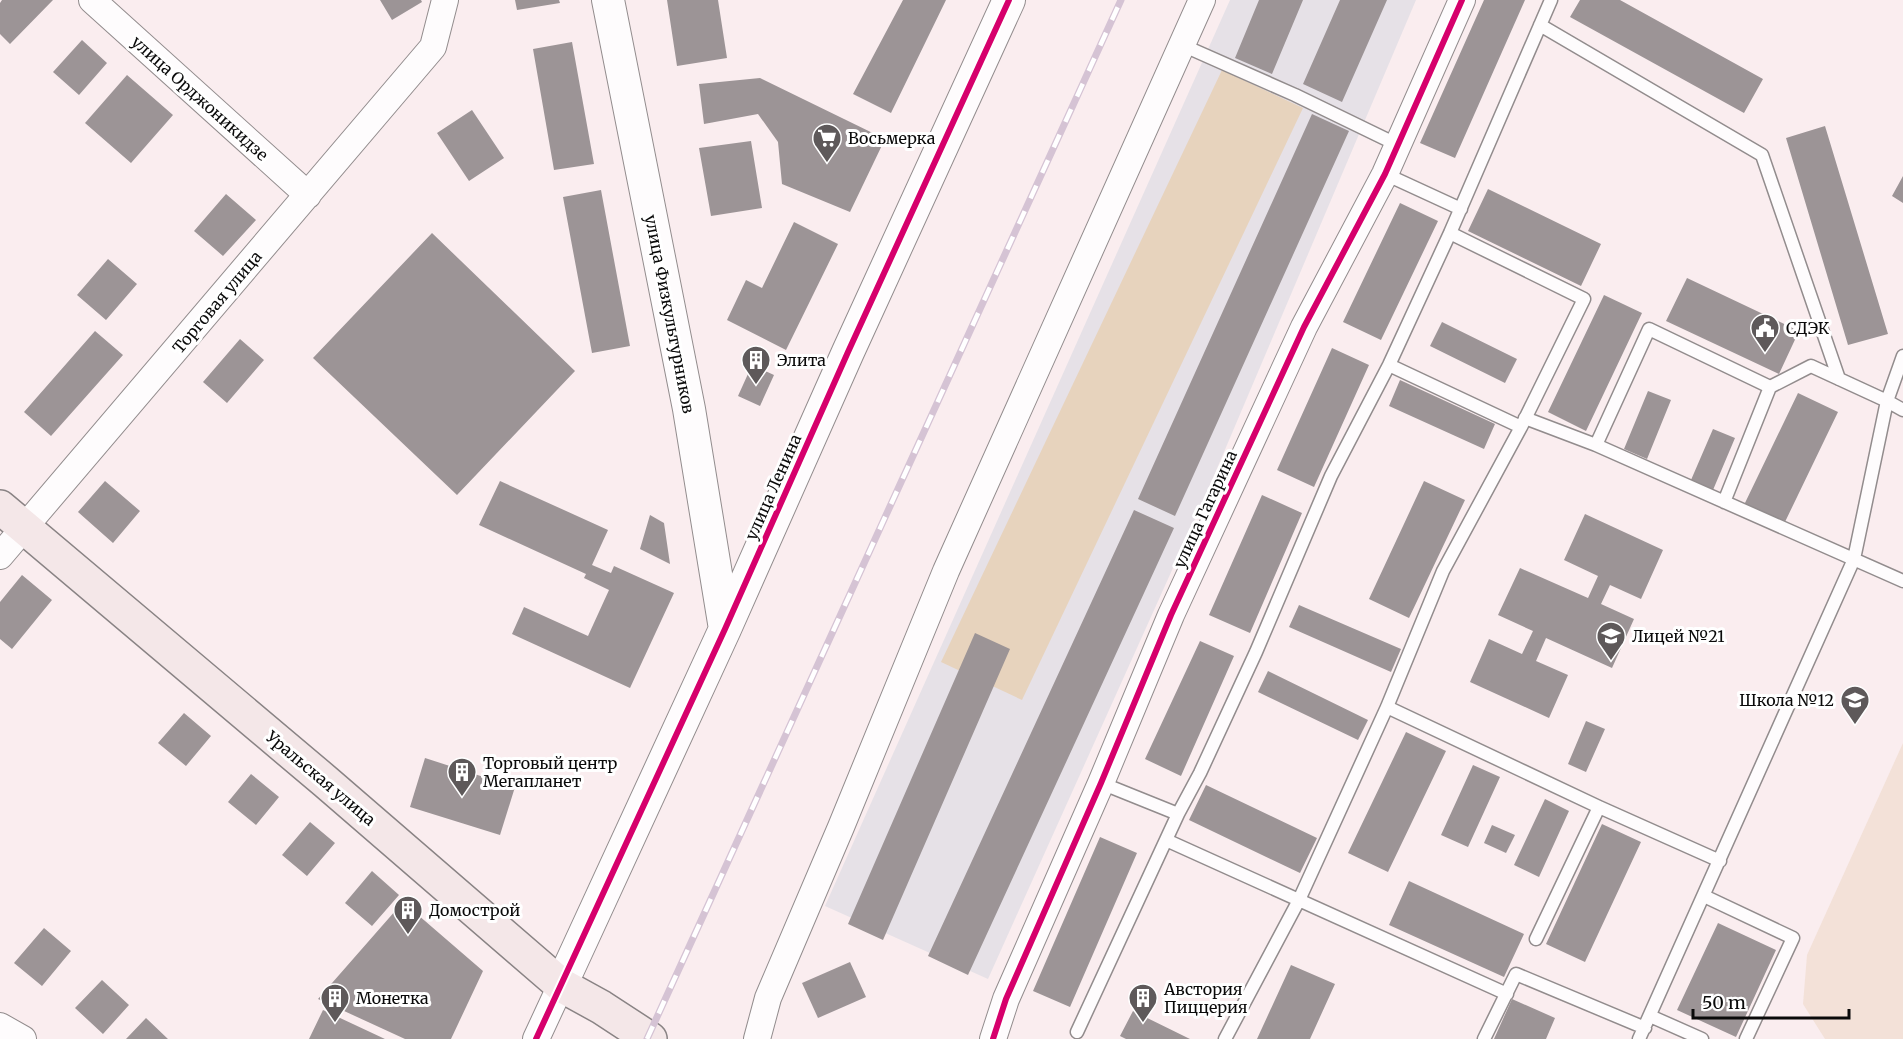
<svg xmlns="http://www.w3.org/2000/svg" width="1903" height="1039" font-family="Merriweather,serif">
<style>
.industrial{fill:#e6e1e7}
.forest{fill:#e7d3bd}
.pitch{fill:#f3e1d8}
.building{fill:#9c9496}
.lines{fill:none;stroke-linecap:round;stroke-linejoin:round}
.service-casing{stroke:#928c8d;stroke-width:15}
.minor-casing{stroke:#928c8d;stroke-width:28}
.tertiary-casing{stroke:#928c8d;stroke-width:34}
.secondary-casing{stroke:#898384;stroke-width:36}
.service{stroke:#fefcfd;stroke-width:12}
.minor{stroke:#fefcfd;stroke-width:26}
.tertiary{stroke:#fefcfd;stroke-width:32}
.secondary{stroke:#f4e7e8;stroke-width:33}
.rail-casing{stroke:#d5c3d4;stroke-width:7}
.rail{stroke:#fff;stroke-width:4.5;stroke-dasharray:14;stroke-linecap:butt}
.cycleway-casing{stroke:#fff;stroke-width:10}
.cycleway{stroke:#d6006c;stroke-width:6}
.labels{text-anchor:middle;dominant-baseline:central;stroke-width:6;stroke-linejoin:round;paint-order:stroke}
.street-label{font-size:16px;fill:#0a0a0a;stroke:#fff}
.poi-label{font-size:16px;fill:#0a0a0a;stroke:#fff;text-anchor:start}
</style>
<rect width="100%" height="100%" fill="#faedef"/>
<path class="industrial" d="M1230,0H1416L1204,499L988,979L825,906Z"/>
<path class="forest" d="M1222,70L1303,108L1022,700L941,662Z"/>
<path class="pitch" d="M1903,743V1039H1825L1803,1004L1807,955Z"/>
<path class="building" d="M2,0H53L10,44L0,34V3Z
M380,0H421L422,2L392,20Z
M515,0H559L560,3L517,10Z
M667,0H718L727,58L677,66Z
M903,0H946L891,113L853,94Z
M1259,0H1303L1272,74L1235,58Z
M1340,0H1387L1342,102L1303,84Z
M1484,0H1525L1455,158L1420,143Z
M1580,0H1620L1763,79L1744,113L1570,17Z
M82,40L107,63L79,95L53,72Z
M572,42L594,164L554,170L533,49Z
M127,75L173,115L131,163L85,123Z
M760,78L885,139L850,212L782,184L778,142L758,114L704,124L699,84Z
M472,110L504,158L469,181L437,133Z
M1312,114L1349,131L1175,516L1138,499Z
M1825,126L1888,334L1848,345L1786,138Z
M751,141L762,208L711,216L699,148Z
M1903,176V203L1892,196Z
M1488,189L1601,244L1581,286L1468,231Z
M601,190L630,346L592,353L563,197Z
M226,194L256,220L223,256L194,231Z
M1400,203L1438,221L1381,340L1343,322Z
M794,222L838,244L786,350L727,320L746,280L762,288Z
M432,233L575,371L457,495L313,358Z
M108,259L137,284L106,320L77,295Z
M1687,278L1799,331L1779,374L1666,321Z
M1604,295L1642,313L1586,431L1548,412Z
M1442,322L1517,359L1505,383L1430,346Z
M95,331L123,355L51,436L24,412Z
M240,339L264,360L227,403L203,382Z
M1332,348L1369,365L1314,487L1277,470Z
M752,365L774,375L760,406L738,396Z
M1400,380L1495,424L1484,449L1389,406Z
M1648,391L1671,400L1647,459L1624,449Z
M1798,393L1838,412L1784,524L1744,505Z
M1713,429L1735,438L1713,490L1691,480Z
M105,481L140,511L113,543L78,512Z
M500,481L608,530L592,565L611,573L614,566L674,593L630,688L512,634L524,607L588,636L609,590L584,578L586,574L479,525Z
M1424,481L1465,500L1409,618L1369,599Z
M1262,495L1302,513L1250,633L1209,615Z
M1134,510L1174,528L968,975L928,956Z
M1585,514L1663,550L1641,599L1610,585L1601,604L1634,619L1612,668L1546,638L1536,661L1568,675L1549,718L1470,682L1489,639L1522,654L1533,631L1498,615L1520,568L1588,598L1598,576L1564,560Z
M650,515L664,523L670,564L640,549Z
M22,575L52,600L12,649L0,639V602Z
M1299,605L1401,649L1391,672L1289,627Z
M975,633L1010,649L883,940L848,924Z
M1200,641L1234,656L1181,776L1145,759Z
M1268,671L1368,720L1358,740L1258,692Z
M184,713L211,736L186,766L158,743Z
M1586,721L1605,729L1586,772L1568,764Z
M1406,732L1446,751L1388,872L1348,853Z
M425,758L515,787L500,835L410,807Z
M1473,765L1500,777L1468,847L1441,835Z
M251,774L279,797L256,825L228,802Z
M1206,785L1317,838L1300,873L1189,820Z
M1545,799L1569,811L1539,877L1514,865Z
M310,822L335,843L307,876L282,855Z
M1602,824L1641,842L1585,962L1546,944Z
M1492,825L1515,835L1506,853L1484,843Z
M1100,837L1137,853L1070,1007L1033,991Z
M372,871L399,895L372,926L345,903Z
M1409,881L1524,934L1504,977L1389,925Z
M403,902L483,971L451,1039H405L318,999Z
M1718,923L1776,950L1736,1037L1677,1010Z
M44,928L71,951L42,986L14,963Z
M850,962L866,997L818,1018L802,983Z
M1291,965L1335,984L1310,1039H1257Z
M102,980L129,1005L103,1034L75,1008Z
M1512,999L1555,1018L1546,1039H1494Z
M323,1010L385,1039H309Z
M1133,1011L1190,1039H1126L1120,1036Z
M146,1018L168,1039H126Z"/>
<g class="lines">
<g class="service-casing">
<path id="service" d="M1540,25L1762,155L1839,379
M1182,45L1295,95L1398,145
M1385,174L1461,209
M1389,365L1521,427
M1525,418L1596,445L1903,581
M1596,445L1649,329L1770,387
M1724,502L1770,387L1811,366L1887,401L1903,410
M1387,707L1599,807L1720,861
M1101,783L1178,814
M1166,840L1507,994
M1704,896L1793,938L1746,1039
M1536,939L1599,807
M1650,1016L1702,1039
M1077,1032L1178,814L1200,773L1256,652L1331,476L1389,365L1450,233L1551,0
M1225,1039L1299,900L1387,707L1443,571L1521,427L1584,299L1450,233
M1484,1039L1516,974L1645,1028
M1639,1039L1854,559L1887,401L1903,356"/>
</g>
<g class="minor-casing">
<path id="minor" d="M92,0L308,195
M0,556L433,47L445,0
M0,1026L23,1039
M536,1039L561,985
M757,1039L768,998L841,827L946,571L1202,0
M993,1039L1006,999L1101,783L1171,615L1304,327L1385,174L1462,0"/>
</g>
<g class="tertiary-casing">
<path id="tertiary" d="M608,0L689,409L725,629
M561,985L725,629L848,352L1009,0"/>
</g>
<g class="secondary-casing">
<path id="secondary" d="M0,507L326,782L561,985L601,1007L650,1039"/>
</g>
<use href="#service" class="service"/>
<use href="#minor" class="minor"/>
<use href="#tertiary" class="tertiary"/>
<use href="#secondary" class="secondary"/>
<g class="rail-casing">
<path id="rail" d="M647,1039L1121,0"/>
</g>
<use href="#rail" class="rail"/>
<g class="cycleway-casing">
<path id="cycleway" d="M536,1039L725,629L848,352L1009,0
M993,1039L1006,999L1101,783L1171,615L1304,327L1385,174L1462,0"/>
</g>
<use href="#cycleway" class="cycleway"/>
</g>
<defs>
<g id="supermarket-pin" transform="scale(1.5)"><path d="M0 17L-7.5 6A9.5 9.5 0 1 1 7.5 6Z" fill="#5e595a" stroke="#fff"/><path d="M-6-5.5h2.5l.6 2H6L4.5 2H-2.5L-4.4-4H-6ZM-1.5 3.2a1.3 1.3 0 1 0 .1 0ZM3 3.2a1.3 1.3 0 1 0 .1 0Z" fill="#fff"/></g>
<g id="civic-pin" transform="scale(1.5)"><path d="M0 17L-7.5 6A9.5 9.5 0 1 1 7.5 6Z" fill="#5e595a" stroke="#fff"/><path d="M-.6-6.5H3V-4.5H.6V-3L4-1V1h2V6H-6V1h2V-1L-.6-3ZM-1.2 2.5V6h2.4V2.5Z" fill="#fff"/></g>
<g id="building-pin" transform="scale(1.5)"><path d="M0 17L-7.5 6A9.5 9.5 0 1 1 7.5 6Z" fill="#5e595a" stroke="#fff"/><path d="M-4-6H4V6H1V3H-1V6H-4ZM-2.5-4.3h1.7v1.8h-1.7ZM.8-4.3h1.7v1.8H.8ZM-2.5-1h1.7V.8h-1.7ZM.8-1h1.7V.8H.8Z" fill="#fff"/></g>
<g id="school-pin" transform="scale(1.5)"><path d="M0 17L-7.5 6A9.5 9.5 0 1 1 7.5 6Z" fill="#5e595a" stroke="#fff"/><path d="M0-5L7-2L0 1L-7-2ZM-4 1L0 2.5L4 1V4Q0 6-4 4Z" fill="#fff"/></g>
</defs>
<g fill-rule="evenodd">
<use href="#supermarket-pin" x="827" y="138"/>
<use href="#civic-pin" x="1765" y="328"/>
<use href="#building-pin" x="756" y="360"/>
<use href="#school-pin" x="1611" y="636"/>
<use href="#school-pin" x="1855" y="700"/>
<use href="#building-pin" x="462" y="772"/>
<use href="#building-pin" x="408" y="910"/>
<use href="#building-pin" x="335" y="998"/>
<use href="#building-pin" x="1143" y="998"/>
</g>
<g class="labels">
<g class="street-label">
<text transform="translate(200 98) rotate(42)">улица Орджоникидзе</text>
<text transform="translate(217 302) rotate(-50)">Торговая улица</text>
<text transform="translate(670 314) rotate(79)">улица Физкультурников</text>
<text transform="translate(773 487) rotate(-66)">улица Ленина</text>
<text transform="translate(1205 509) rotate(-65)">улица Гагарина</text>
<text transform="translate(321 778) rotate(40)">Уральская улица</text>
</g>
<g class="poi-label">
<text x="848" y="138">Восьмерка</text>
<text x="1786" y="328">СДЭК</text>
<text x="777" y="360">Элита</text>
<text x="1632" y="636">Лицей №21</text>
<text x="1834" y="700" text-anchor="end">Школа №12</text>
<text x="483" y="763">Торговый центр<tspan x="483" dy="18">Мегапланет</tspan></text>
<text x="429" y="910">Домострой</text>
<text x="1164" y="989">Австория<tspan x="1164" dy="18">Пиццерия</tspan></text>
<text x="356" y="998">Монетка</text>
</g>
</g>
<path d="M1693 1009v9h156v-9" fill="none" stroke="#0a0a0a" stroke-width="3"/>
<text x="1702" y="1009" font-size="18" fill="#0a0a0a" stroke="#ffffff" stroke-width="4.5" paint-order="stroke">50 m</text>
</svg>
